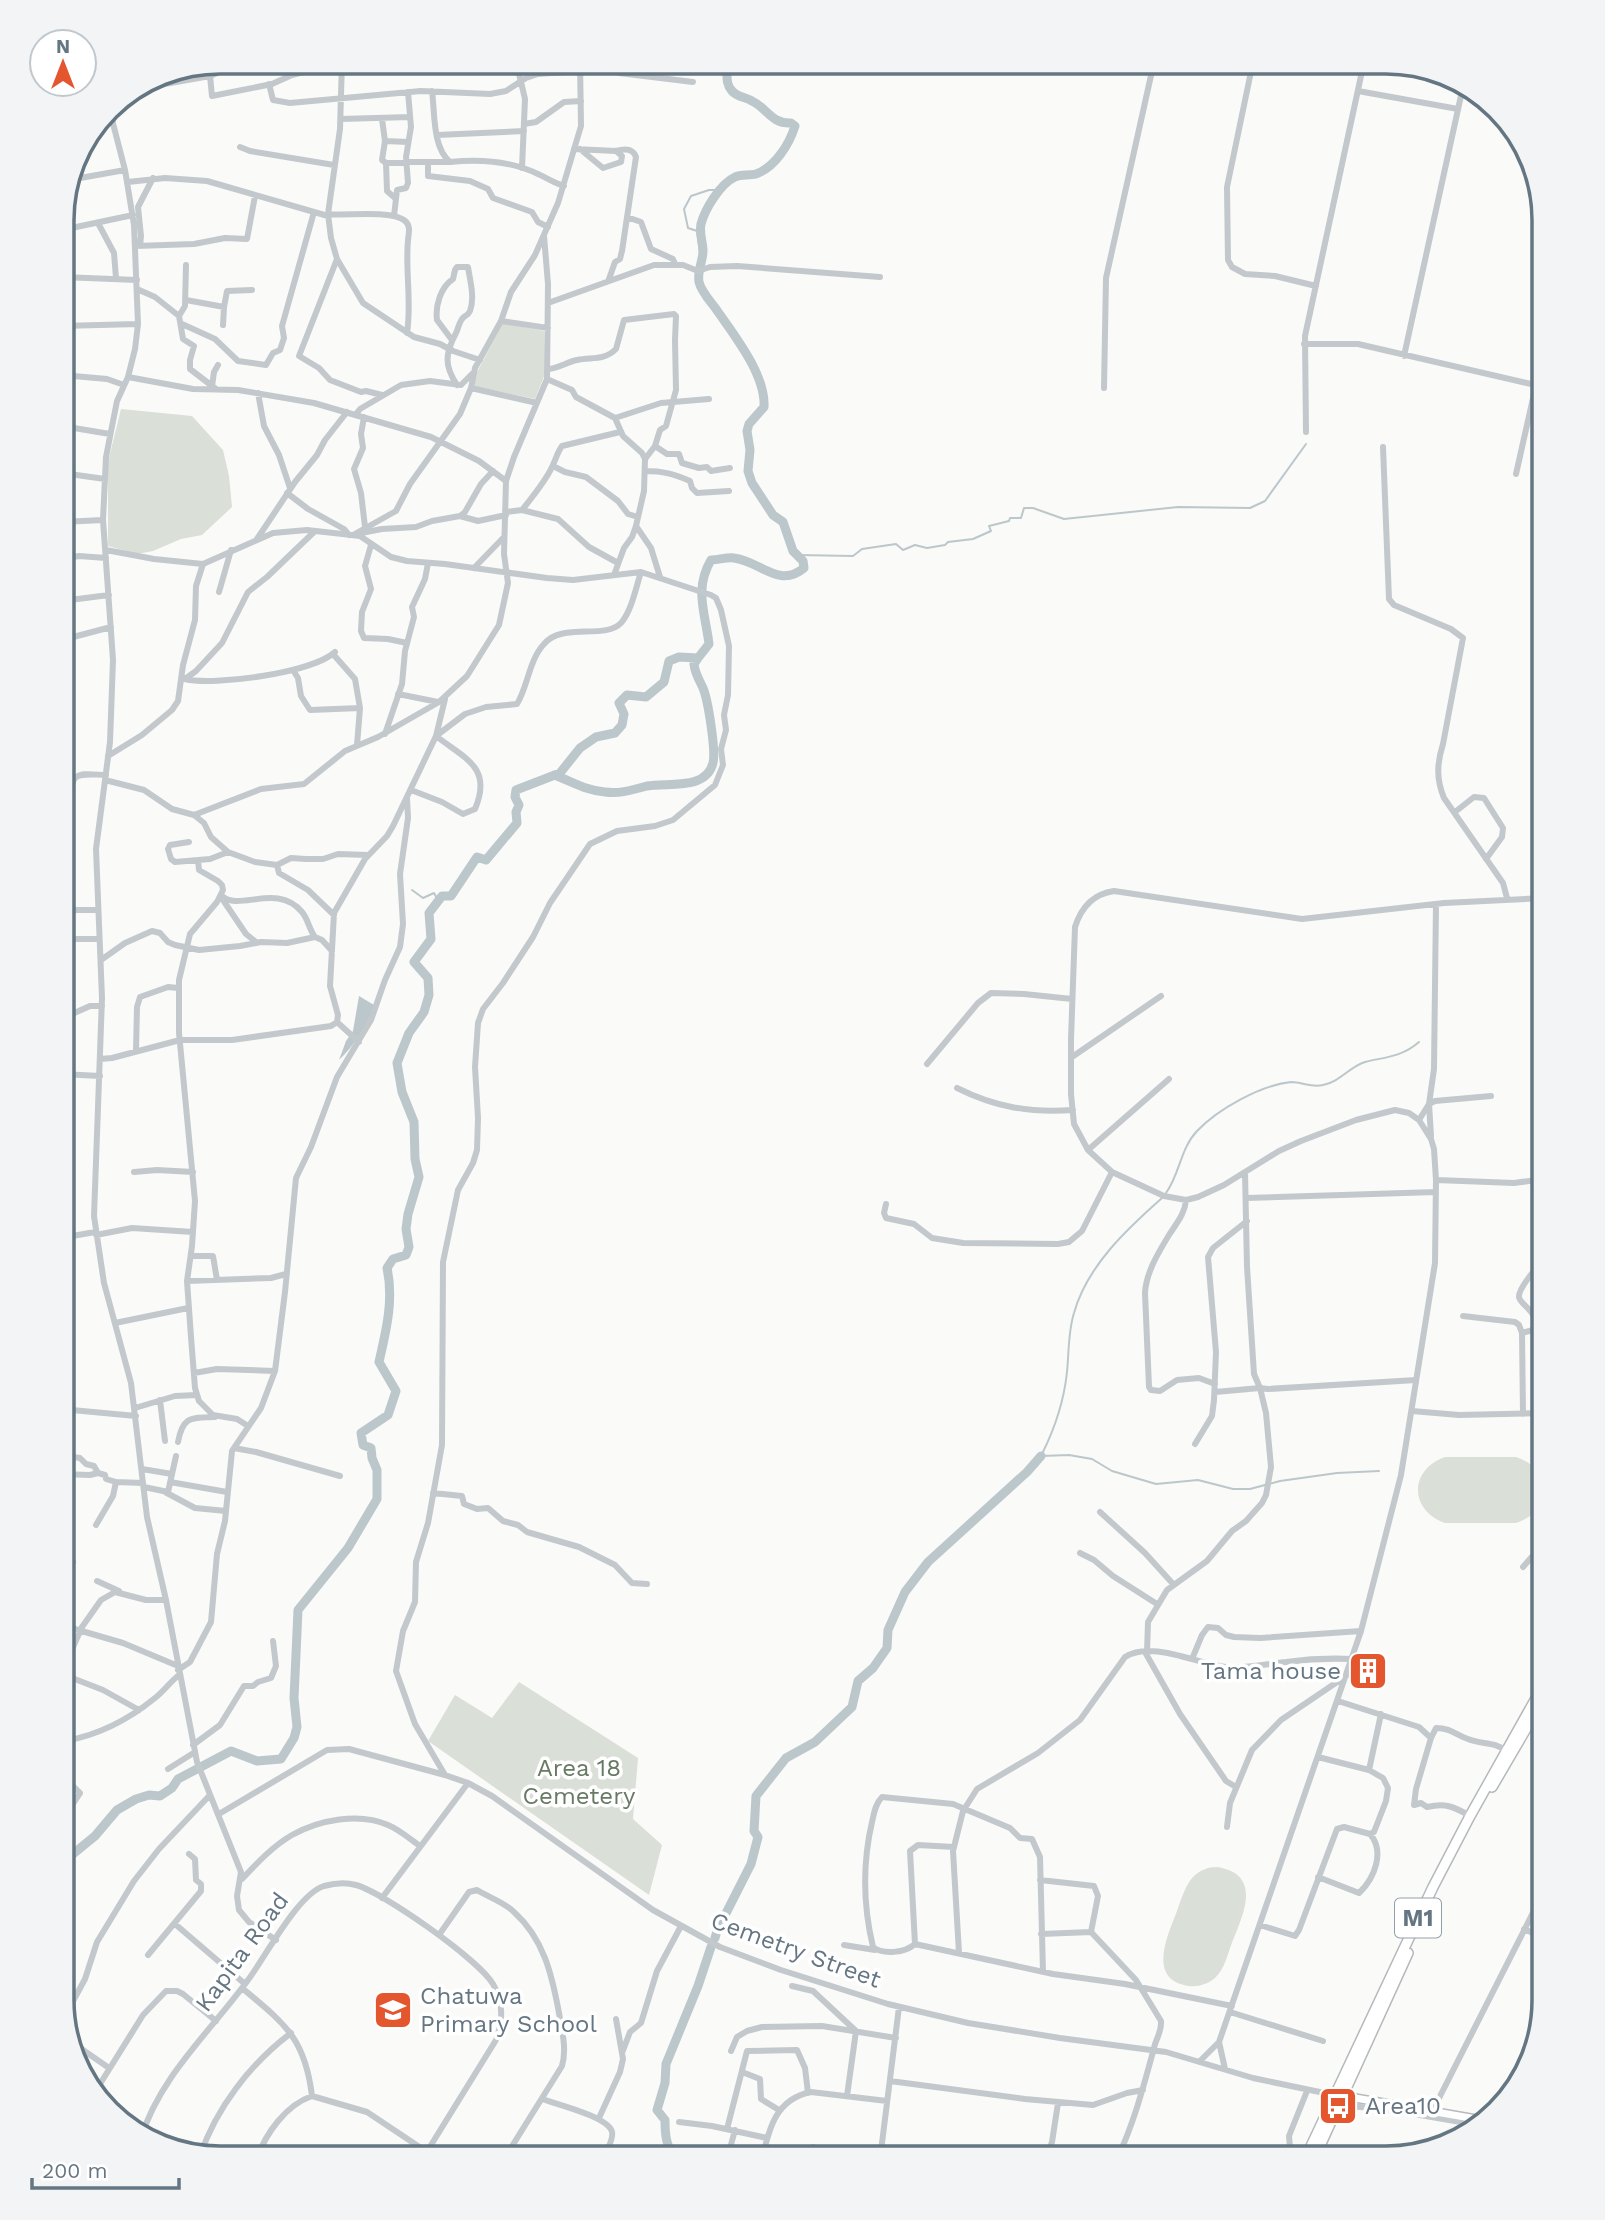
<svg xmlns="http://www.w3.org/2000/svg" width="1605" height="2220" font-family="'Work Sans',sans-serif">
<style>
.green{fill:#dadfd7}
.water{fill:#bbc7cb}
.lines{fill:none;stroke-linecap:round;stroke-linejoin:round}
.stream{stroke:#bbc7cb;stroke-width:2}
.river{stroke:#bbc7cb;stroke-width:9}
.major-casing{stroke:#b5babe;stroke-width:10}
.highway-casing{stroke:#b4b9bd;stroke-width:12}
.minor{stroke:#c3c8cc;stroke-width:6}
.major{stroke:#fff;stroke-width:7}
.highway{stroke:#fff;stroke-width:9}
.labels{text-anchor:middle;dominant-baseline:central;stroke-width:7;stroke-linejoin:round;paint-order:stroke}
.shield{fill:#fff;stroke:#939fa8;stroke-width:2}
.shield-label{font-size:23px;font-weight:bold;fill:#657683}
.poi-label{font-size:24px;fill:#657683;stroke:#fff;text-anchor:start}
.park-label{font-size:24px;fill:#687a64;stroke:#fff}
.street-label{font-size:24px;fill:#657683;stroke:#fff}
.rim{fill:none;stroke:#657683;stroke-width:3.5}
</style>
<rect width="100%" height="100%" fill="#fafaf8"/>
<path class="green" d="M503,323L544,331L545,374L535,399L474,386L476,374Z
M121,409L192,416L223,450L229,476L232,507L202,535L181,539L153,551L137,554L108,546V462Z
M1445,1457H1516C1553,1469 1553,1511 1516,1523H1445C1409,1510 1409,1470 1445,1457Z
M519,1682L638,1758L633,1819L662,1845L649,1895L428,1741L455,1695L492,1718Z
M1217,1867C1262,1874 1244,1913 1233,1940C1228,1952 1225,1969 1215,1978C1208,1984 1198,1987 1189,1986C1146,1980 1168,1935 1177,1911C1181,1900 1185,1886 1193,1877C1200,1870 1208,1867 1217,1867Z"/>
<path class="water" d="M359,996L374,1005C369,1023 353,1047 339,1060L346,1041L353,1031Z"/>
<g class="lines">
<path class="stream" d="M701,261L697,231L688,228L684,209L691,196L709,190H721
M798,555L853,556L862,549L896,544L903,550L915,545L927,548L945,545L948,542L973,539L991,531L989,526L1009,521L1010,518H1021L1024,508H1033L1064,519L1178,507L1250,508L1265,501L1306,444
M412,890L423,898L434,893L438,900
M1166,1193C1180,1174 1180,1149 1197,1131C1218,1109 1261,1085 1291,1082C1302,1082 1312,1088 1323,1085C1340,1082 1349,1067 1365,1062C1385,1057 1402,1057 1419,1042
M1042,1454C1055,1428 1064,1401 1067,1372C1069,1352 1068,1332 1074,1313C1087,1266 1127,1229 1162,1198
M1041,1456L1069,1455L1092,1459L1112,1471L1156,1484L1198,1480L1233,1489H1250L1280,1481L1337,1473L1379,1471"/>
<path class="river" d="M554,775C571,781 587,791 605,792C620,794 632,790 647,786C668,782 706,791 713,763C716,750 708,700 703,688C699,679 695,674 694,664L698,658
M61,1856L73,1854L95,1836L117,1810L136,1799L149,1795L160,1796L172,1788L178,1779L231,1751L257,1761L281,1759L294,1738L297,1727L294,1698L298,1610L348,1548L377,1499V1470L372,1458L371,1448L363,1445L361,1433L388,1415L396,1391L379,1362C386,1331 394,1300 387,1268L393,1259L406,1255L409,1247L406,1229L408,1214L419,1177L415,1159L414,1122L402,1092L397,1063L409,1033L424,1012L429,995L428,978L414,962L431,939L429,913L442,896H451L477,857L486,860L517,823L516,812L519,805L515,797L516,790L560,773L580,748L596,737L615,733L622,725L624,714L619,703L627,695L646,697L664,682L669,661L679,657L698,658L709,644C705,612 694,589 711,560C718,560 727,557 734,558C760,561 779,589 804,568L803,561L793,551L783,522L773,515L752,483L748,471L750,450L747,431L749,424L764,407C766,375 734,335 716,309C710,301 701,291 699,282C697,271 703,261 703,251C703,242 699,233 701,224C705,209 720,184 735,177C741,174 749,176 756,174C775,167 789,145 795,126L791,123C771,124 767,108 752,101C745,97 737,97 732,91C726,84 727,78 727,69L721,64L723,61
M715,1938L717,1931L751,1864L758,1837L754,1831L756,1796L786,1758L815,1742L852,1707L858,1681L873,1668L887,1648L888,1630L905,1592L928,1562L1027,1472L1041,1456
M676,2159C666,2147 665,2135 665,2120L657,2110L665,2083L666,2064L698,1986L711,1947"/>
<g class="major-casing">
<path id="major" d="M1338,2095L1482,2120"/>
</g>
<g class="highway-casing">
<path id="highway" d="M1492,1787L1544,1698
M1305,2159L1433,1887L1470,1816L1544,1684
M1314,2159L1408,1953"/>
</g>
<path class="minor" d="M342,61L340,129L328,214L331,238L337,259L363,303L414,337L440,344L453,351L480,360
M394,61H426
M516,61L525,99L522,168
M589,61L601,63L619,73L693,82
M1253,62L1227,187L1228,260L1232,267L1245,274L1275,276L1316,286
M210,76L212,96L272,84L292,75L326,66L379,61
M269,84L273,100L290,103L421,91L490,94L506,91L526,78L538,74L579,71
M131,90L210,76L247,61
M432,91C435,112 432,147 450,162C479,159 511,161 538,174C547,178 554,183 564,186
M1358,91L1458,109
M109,108L125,170L134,225L138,324L135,349L128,377L117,401L106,457L103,520L113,660L110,742L96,849L102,998L94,1216L104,1283L131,1383L147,1517L166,1600L197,1762L241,1872L237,1896L239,1910L249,1922L276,1940
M341,119L410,117
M382,119L385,141L382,160L386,163L387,191L395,198
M524,124L536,122L564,102L581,101
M95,126L113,122
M437,135L524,131
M385,141L408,142
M240,147L250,151L334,165
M574,149L616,151C623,149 633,148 636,157L622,251L620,259L615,262L609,279
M580,149L603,168L621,162L622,156L616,151
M407,162H450
M386,163H407
M428,163V176L470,181L488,189L493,198L532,212L538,222L548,227
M69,180L125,170
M128,182L165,178L207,181L328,216
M328,214C347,216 390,210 404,220C411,225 409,232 408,240C405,271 412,302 407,333
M394,216L397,190L406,188L408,183L406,157L411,127L408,92
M627,217L641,222L651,249L673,259L675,264
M98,223L114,253L116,278
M62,230L133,215
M136,246L194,244L225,238L247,239L255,196
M140,246L141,236L138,207L153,178
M337,259L299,356L319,368L330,380L361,392L366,391L382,395
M62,277L137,280
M137,289L155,297L179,316L183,339L194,346L190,360V369L216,389
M186,300L224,307L223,325
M548,303L654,265H683L698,271L710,267L737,266L880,277
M224,307L227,291L252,290
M179,316L185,306L186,265
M501,321L548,328
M182,324L215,339L238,361L266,365L273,353L280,350L284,338L282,326L314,212
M62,326L138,324
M452,340L437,320C435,305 441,287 453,279L455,270L457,267H468C470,280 475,298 470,311C467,317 467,313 462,319C459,323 458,329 456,333C445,354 444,365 457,385
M1304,344H1358L1544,387
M1404,356L1464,82
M548,369C559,368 567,362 577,360C592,357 604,361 616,349L624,320L674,314L676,316L675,340L676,390L666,426L660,430L655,446L645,459L644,491L636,526L632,537L624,548L614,575
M62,375L107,379L124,385
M128,377L193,389L238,390L314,403L431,437L479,461L506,481
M547,379L572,390L576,397L615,418L623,436L642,453L645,459
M212,386L214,372L218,365
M471,388L537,403
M1104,388L1106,278L1154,62
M258,393L264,426L279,455L290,488
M356,414L360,409L401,385L430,381L461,385L472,374
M364,417L361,434L363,448L354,469L361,493L365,527
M615,418L661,403L709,399
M62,426L110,434
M1306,432L1305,336L1364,62
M655,446L667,454H679L682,463L699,468L707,467L711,471L730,468
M1383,447L1389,599L1394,605L1451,629L1463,638L1443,744C1437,763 1436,779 1444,798L1503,883L1507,898
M553,466L565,472L586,477L618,501L628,514L638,517
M645,471C663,471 674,474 690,481L692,488L697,493L729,491
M62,473L105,479
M1516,474L1536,385
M287,493L308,509L344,529L349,535
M522,510C533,496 545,482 552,467C556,459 557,453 562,446L620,432
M505,512L522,510L558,519L589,547L618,563
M460,516L478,521L506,515
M62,522L103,520
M636,526L651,548L660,577
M356,534L382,529L416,527L432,521L460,516L465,512L481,484L493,471
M353,535L396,511L410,484L460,414L471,388L475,368L501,321L511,292L535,255L558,203L581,126L580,61
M257,539L295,482L317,455L325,440L347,412
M371,545L365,566L371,589L362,612L361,631L364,638L388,639L407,643
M106,550L154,559L203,564
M62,559L79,556L106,558
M474,568L504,537
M219,592L231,550
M62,601L109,595
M62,640L111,627
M333,654L355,679L360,708L357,745
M293,670L298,678L301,696L310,710L360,708
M185,679L196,671L222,643L248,592L267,577L314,532
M185,679C214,686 312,673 335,652
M398,694L438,702
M385,734L402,684L405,651L414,617L412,607L425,579L428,563
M108,756L142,735L172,710L178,701L183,665L195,620L196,586L203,564L273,533L307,530L360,536L391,557L407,561L445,564L547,578L573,580L641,572L711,595L716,598L721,610L729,646L728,695L724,715L726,730L721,749L723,765L715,785L673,820L655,826L617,831L590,844L550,903L533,937L503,983L483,1009L478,1023L475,1067L478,1118L477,1150L473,1163L458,1190L443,1262L442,1445L428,1523L416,1562L415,1602L403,1631L396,1671L415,1724L445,1775
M105,780L144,790L172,809L194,815L261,789L304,784L345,751L378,737L439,702L467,676L499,625L508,583L504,554L506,481L514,457L547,379L548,284L544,236
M411,790L442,802L463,814L475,809C493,767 464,758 436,736L465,714L486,707L517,704C528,686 529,660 544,644C562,622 605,640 621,623C632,610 636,587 641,572
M61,803L70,800C71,770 79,774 106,775
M1455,812L1474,797L1484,798L1503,828L1502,837L1486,859
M194,815L204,823L211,837L228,852L255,862L277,865L291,858L306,859H323L338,854L368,855
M189,842L170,845L168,849L171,859L175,862L210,859L228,852
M198,860L199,870L218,881L222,885L223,890L217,902L190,934L179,980V1033L195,1201L192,1246L187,1281L191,1337L195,1388L199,1401L213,1415L237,1419L248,1426
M277,865L279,873L308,890L334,915
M222,896C239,912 277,882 302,912C308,919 309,929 315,937
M223,900L246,934L256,942
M61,914L75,910H98
M61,939H99
M101,960L125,943L152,931L160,933L168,942L175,945L199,950L240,946L261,942L287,943L315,937L322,940L332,951
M61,1019L90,1006H102
M337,1022L359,1042
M136,1051L137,1007L140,997L168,987L178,988
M1072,1057L1161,996
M100,1059L112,1058L180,1040H232L331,1026L337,1022L338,1015L330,986L334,913L365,859L387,836L393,826L436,736L445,699
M927,1064L978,1003L991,993L1024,994L1072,999
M61,1074L100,1076
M957,1088C995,1107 1029,1113 1073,1110
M1419,1120L1429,1104L1435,1101L1491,1096
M1431,1136L1429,1104L1434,1069L1436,904
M1088,1150L1169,1079
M134,1172L157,1170L193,1172
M1245,1172L1247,1267L1254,1374L1260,1388L1268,1389L1416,1380
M1436,1180L1514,1183L1544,1179
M1246,1198L1436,1192
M1186,1200C1185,1214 1176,1224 1169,1235C1158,1253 1146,1273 1145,1293L1149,1387L1151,1390L1160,1391L1177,1380L1199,1378L1215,1384
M886,1204L884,1213L886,1218L914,1224L932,1238L963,1243L1058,1244L1069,1242L1082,1231L1112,1172
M96,1235L132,1228L193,1232
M61,1238L95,1232
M191,1256H213L217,1280
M187,1281L271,1278L286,1274
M1463,1316L1515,1322L1519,1325L1522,1333L1523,1414
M115,1323L188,1308
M1522,1333L1533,1330C1541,1311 1520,1306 1519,1297C1518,1288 1538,1266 1544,1259
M61,1337L70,1236
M194,1373L217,1369L275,1371
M160,1400L165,1441
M135,1408L175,1396L197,1395
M61,1409L136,1416
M1412,1411L1459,1415L1544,1413
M178,1442C183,1415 192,1418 215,1417
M1195,1444L1212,1416L1214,1400L1216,1352L1208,1257L1213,1248L1247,1221
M234,1448L256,1452L340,1476
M66,1456L80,1458L86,1464L94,1466L98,1473L105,1475L106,1479L116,1482L143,1483
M142,1469L172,1474
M61,1474L90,1475L98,1473
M170,1482L227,1492
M144,1487L168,1492L176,1456
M165,1492L195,1508L226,1511
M433,1493L462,1496L464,1504L477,1509L488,1508L503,1521L518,1525L527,1532L579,1547L615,1565L632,1583L647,1584
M1100,1512L1145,1553L1174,1585
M96,1525L113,1496L116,1482
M1535,1536H1544
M1080,1553L1094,1560L1113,1576L1157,1604
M1523,1567L1544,1543
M61,1579L73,1562
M97,1581L119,1591
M61,1625L123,1643L178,1666
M1145,1652L1180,1714L1226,1781L1236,1787
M1147,1652L1148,1622L1167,1590L1207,1561L1232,1531L1246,1521L1262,1503L1266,1495L1271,1467L1266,1413L1260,1388L1215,1392
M1192,1659L1202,1635L1208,1627L1218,1628L1226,1635L1234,1637L1260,1638L1361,1631
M178,1670L190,1662L211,1622L217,1554L225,1521L232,1451L261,1408L275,1371L285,1292L296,1178L311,1147L337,1077L371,1020L385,980L400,947L403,924L400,874L408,818L407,798
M1338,1701L1419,1727L1431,1738L1416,1789L1414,1805L1421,1803L1427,1807C1445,1803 1453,1806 1470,1816
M139,1710L103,1690L67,1676L66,1670L69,1656L82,1627L101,1600L115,1592L146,1600H166
M1431,1738L1436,1728C1451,1728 1456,1735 1468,1739C1482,1745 1494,1741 1506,1751
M61,1739L65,1741C99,1735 128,1720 155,1698C164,1691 170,1682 179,1675
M193,1745L220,1725L244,1686H253L258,1682L271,1678L276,1666L273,1641
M168,1769L195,1752
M1369,1770L1381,1714
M219,1814L327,1750L349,1749L445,1775L468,1783L492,1796L653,1910L720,1947L781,1970L888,2004L968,2023L1060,2038L1166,2052L1253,2078L1334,2095
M61,1816L70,1808L80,1793L61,1774
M1227,1827L1230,1803L1252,1750L1281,1720L1346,1676
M954,1847L918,1845L910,1851L915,1944L1053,1974L1125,1984L1232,2006
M1318,1877L1359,1893C1375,1878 1385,1851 1370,1834
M242,1879C257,1863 273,1846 292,1835C319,1820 359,1812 388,1825C400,1830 410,1839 420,1846
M1040,1880L1094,1886L1098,1896L1091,1932
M382,1898L468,1783
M175,1924L245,1984
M1260,1925L1295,1936L1299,1930L1337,1829L1344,1827L1370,1834L1374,1832L1386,1801L1388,1788L1383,1778L1369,1770L1318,1757
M1524,1929L1544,1938
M1041,1934L1091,1932L1136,1980L1161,2021C1162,2032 1156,2038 1154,2048C1144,2085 1134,2123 1117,2159
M439,1935L469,1892L477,1890C488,1897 504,1902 514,1912C544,1939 552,1975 559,2013C562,2031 567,2049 562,2066L504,2159
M915,1944C905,1953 883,1955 873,1947C863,1905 862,1865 872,1822C874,1814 875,1804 882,1797L953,1804L1010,1828L1020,1838L1032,1839L1040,1857L1043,1972
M844,1945L875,1950
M959,1953L953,1851L963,1811L977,1789L1038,1753L1080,1720L1125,1657C1152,1640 1197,1664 1226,1667C1246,1669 1266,1664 1286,1662C1308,1659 1330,1658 1352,1659
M148,1955L201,1891V1884L196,1880L195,1859L189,1854
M792,1986L813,1991L856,2031L847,2096
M242,1988C285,2024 305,2038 312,2096
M1230,2012L1323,2041
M65,2016L85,1979L97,1942L134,1881L159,1849L210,1795
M1219,2042L1225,2069
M73,2043L109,2068
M731,2051L737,2037L747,2031L762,2027L822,2026L896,2038
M622,2053L630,2032L641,2023L657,1971L681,1926
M1200,2061L1219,2042L1361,1631L1401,1475L1435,1263L1436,1180L1434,1149L1431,1139L1419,1120L1409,1113L1395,1110L1356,1120L1301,1141L1279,1151L1224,1185L1198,1197L1186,1200L1164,1196L1112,1172L1088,1150L1074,1124L1071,1094V1039L1075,927C1081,908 1093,894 1114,891L1302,919L1444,903L1544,898
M742,2072L760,2079L761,2099L779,2110
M890,2081L1025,2099L1093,2105L1127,2093L1143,2090
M95,2092L143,2015L166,1991H177L183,1994L216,2021
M542,2099C556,2104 609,2117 612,2132C614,2139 606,2151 604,2159
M1350,2106L1391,2110L1478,2125
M1432,2112L1544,1891
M599,2118L620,2072L623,2059L616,2019
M679,2122L712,2126L767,2138
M727,2129L747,2051L797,2050L805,2068L808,2093
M141,2138C160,2076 211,2031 248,1980C266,1956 298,1894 324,1886C335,1883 345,1882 356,1885C383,1892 479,1960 493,1984C504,2002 503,2021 496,2040L423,2158
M881,2153L929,2159
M200,2156C216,2108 251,2063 291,2033
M257,2158C266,2133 286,2105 312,2096L367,2112L427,2152
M724,2159L729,2152L735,2130
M762,2159C769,2128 776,2099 811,2092L887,2101
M811,2159L813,2147
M880,2159L899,2007
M1046,2159L1052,2142L1058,2103
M1291,2159L1289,2136L1307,2091"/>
<use href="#major" class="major"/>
<use href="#highway" class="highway"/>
</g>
<defs>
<g id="building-square" transform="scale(2.0125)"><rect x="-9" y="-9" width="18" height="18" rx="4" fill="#e4572e" stroke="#fff"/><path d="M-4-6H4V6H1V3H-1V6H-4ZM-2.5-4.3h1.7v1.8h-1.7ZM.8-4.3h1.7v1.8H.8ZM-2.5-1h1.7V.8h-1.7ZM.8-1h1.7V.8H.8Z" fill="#fff"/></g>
<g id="school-square" transform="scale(2.0125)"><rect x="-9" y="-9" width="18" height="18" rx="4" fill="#e4572e" stroke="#fff"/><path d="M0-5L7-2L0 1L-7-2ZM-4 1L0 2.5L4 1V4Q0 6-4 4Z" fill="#fff"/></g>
<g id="bus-square" transform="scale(2.0125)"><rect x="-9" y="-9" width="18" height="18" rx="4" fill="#e4572e" stroke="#fff"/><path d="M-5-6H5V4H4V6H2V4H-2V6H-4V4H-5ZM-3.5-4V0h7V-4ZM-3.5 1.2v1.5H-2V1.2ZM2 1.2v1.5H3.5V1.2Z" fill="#fff"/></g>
</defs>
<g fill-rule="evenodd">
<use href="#building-square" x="1368" y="1671"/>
<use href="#school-square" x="393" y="2010"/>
<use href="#bus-square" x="1338" y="2106"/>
</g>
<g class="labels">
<rect class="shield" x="1395" y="1898.5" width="46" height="39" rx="5"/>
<g class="shield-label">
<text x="1418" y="1918">M1</text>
</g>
<g class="poi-label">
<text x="1341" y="1671" text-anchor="end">Tama house</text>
<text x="420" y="1996">Chatuwa<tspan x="420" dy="28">Primary School</tspan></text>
<text x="1365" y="2106">Area10</text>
</g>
<g class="park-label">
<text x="579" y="1768">Area 18<tspan x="579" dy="28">Cemetery</tspan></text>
</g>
<g class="street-label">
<text transform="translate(796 1950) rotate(20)">Cemetry Street</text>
<text transform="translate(242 1952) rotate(-54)">Kapita Road</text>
</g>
</g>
<path d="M0 0H1605V2220H0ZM220 74H1386A146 146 0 0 1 1532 220V2000A146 146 0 0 1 1386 2146H220A146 146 0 0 1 74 2000V220A146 146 0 0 1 220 74Z" fill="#f3f4f5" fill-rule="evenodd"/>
<path class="rim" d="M220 74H1386A146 146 0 0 1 1532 220V2000A146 146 0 0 1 1386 2146H220A146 146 0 0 1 74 2000V220A146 146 0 0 1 220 74Z"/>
<g transform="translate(63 63)"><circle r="33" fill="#ffffff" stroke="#c1c8cd" stroke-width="2"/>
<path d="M0-5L12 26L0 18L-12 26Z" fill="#e4572e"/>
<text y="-10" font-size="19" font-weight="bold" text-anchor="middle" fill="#657683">N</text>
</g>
<path d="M32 2178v10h147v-10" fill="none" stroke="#657683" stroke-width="3.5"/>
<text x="42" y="2178" font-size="21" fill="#657683" stroke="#ffffff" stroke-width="5" paint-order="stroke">200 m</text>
</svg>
